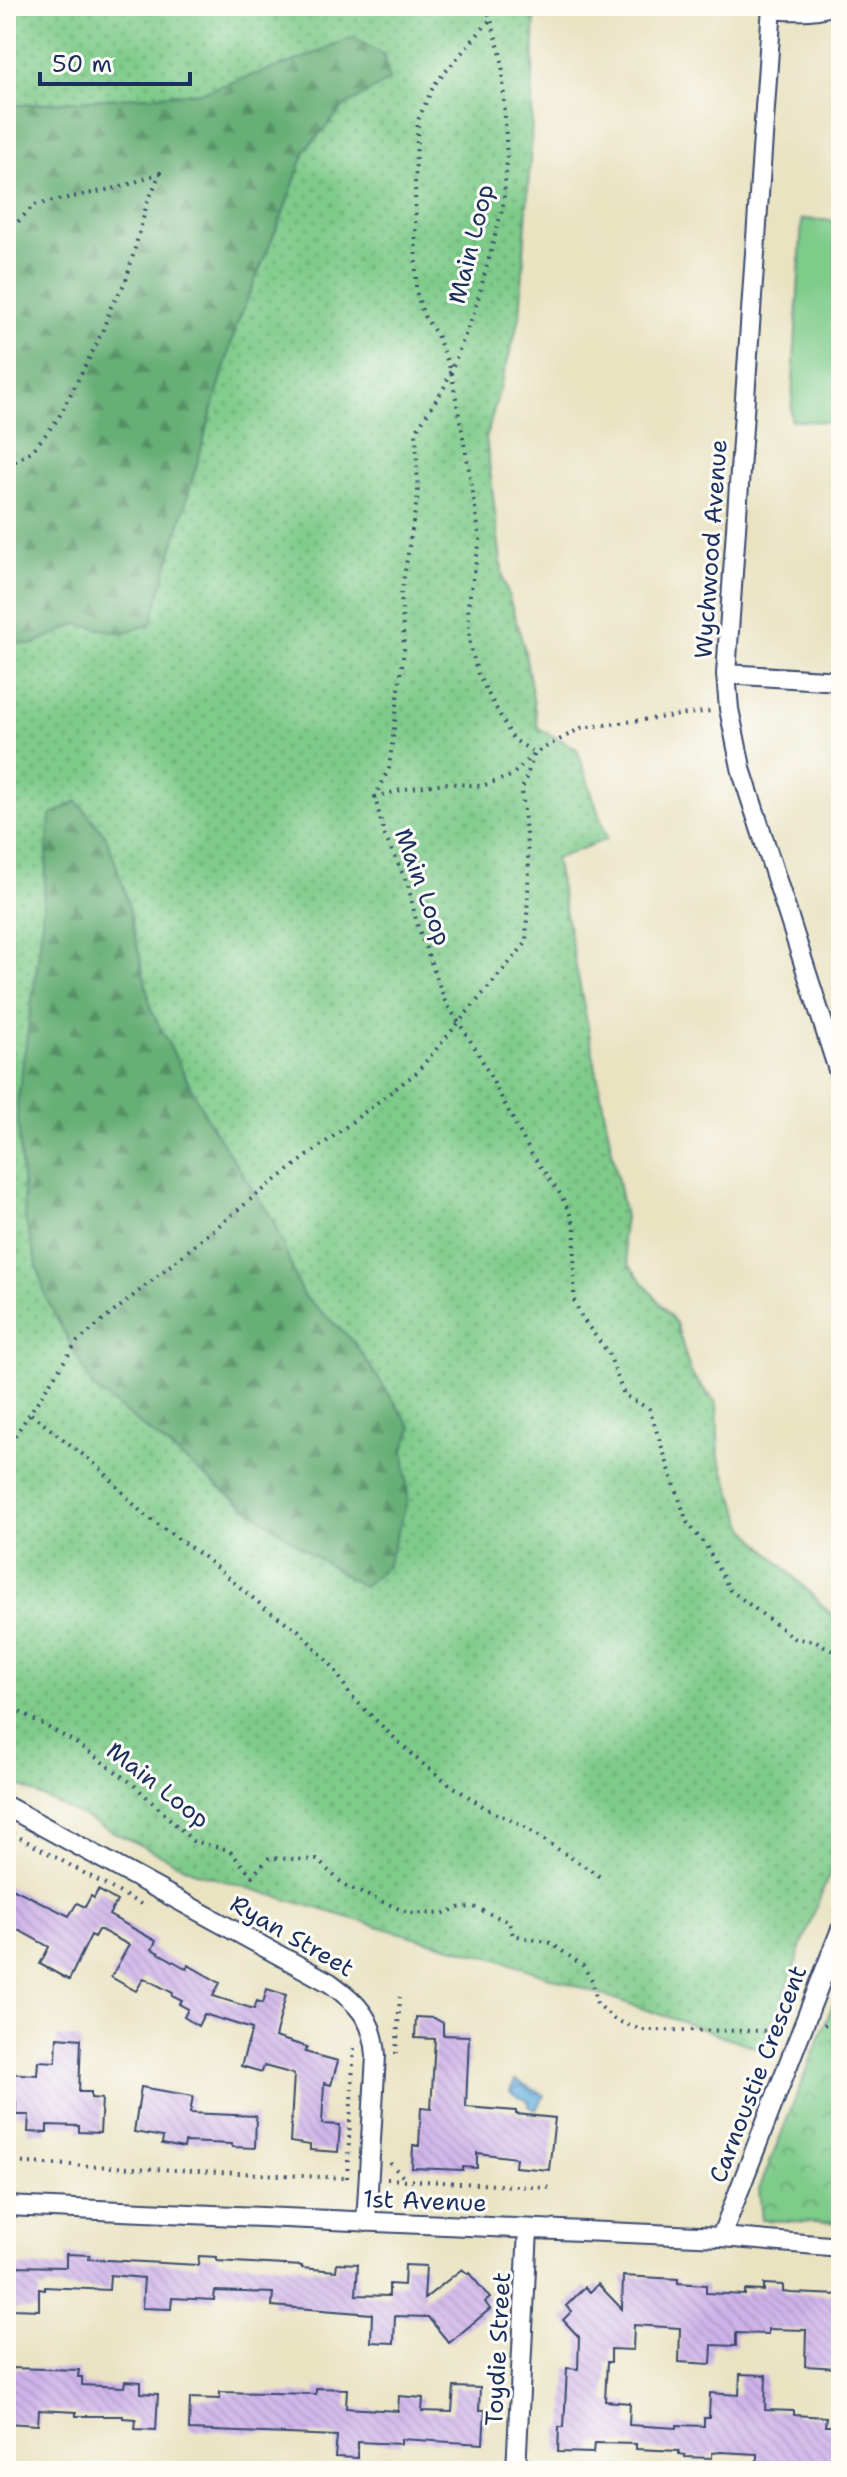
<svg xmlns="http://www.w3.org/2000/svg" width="847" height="2477" font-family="'Shantell Sans',sans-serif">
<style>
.grass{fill:url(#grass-dots);stroke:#4c7d74;stroke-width:2}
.forest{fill:url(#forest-firs);stroke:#406f6a;stroke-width:2}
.park{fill:url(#park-crowns);stroke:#4c7d74;stroke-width:2}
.pitch{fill:#7ecb8a;stroke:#4c7d74;stroke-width:2}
.water{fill:url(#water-waves);stroke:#4272a0;stroke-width:2}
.building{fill:url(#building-back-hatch)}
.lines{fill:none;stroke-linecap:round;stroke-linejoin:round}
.lane-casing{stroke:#3a4a6d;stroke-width:13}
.street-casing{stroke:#3a4a6d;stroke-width:22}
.path{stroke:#3a4a6d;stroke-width:4;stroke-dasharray:2 6;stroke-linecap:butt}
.lane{stroke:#fff;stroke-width:9}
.street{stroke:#fff;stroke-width:18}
.labels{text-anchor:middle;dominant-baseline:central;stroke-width:6;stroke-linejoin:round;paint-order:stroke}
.street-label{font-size:24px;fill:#1b2f5e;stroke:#fdfcf7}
</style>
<defs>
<pattern id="grass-dots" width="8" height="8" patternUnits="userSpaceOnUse" patternTransform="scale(2)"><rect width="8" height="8" fill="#7ecb8a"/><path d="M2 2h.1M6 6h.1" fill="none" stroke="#66a574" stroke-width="1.8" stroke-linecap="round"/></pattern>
<pattern id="forest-firs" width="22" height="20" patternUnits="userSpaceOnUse" patternTransform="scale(2)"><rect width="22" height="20" fill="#66af76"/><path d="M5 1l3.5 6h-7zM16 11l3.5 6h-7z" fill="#538f64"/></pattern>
<pattern id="park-crowns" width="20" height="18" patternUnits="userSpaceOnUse" patternTransform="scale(2)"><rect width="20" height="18" fill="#7ecb8a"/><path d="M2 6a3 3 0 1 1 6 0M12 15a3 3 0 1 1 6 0" fill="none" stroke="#66a574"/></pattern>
<pattern id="water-waves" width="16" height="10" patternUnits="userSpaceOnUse" patternTransform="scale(2)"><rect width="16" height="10" fill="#69b4e2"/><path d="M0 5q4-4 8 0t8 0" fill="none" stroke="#5693ba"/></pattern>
<pattern id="building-back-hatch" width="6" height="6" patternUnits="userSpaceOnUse" patternTransform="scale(2)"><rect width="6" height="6" fill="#ceb3e8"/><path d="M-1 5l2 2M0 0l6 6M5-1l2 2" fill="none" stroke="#b09ac9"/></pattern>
</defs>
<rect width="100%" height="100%" fill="#fdfcf7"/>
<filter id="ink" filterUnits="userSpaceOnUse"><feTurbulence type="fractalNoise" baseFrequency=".0125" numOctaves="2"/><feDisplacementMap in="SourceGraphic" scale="16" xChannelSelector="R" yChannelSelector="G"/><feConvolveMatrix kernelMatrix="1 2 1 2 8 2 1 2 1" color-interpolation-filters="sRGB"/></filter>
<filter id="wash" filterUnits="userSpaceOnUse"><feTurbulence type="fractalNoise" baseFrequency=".006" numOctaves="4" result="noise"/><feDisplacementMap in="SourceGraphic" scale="32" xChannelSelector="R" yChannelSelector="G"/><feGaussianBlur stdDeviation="1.8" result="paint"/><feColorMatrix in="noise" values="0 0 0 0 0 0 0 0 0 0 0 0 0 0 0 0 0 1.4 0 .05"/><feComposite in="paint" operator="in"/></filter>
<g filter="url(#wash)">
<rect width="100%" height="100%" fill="#e9e3c2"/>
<path class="grass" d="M6,6H535L531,143L520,317L486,438L503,578L524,647L538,728L577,749L607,839L555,859L625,1217L622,1240L629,1265L676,1323L691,1374L717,1404L719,1458L746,1529L833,1616L841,1621V1846L816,1907L764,2050L500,1960L418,1938L197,1873L6,1779Z"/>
<path class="forest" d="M352,37L384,55L389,80L344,107L306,149L283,213L237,324L151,624L122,633L77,624L31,645L6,640V106L202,92L302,59Z
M77,801L106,836L125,891L152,1012L210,1124L273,1220L302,1294L352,1340L412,1428L404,1449L408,1499L387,1566L363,1587L313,1555L225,1492L93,1387L46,1298L25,1220L17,1105L40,945L50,816Z"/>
<path class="park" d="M841,1984V2223L762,2220L759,2190Z"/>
<path class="pitch" d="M802,219L841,221V423L791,420Z"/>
<path class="water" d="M515,2080L544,2095L536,2110L529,2106V2102L510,2091Z"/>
<g id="blocks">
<path class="building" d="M6,1885L69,1916L77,1903L85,1907L91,1896L94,1898L98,1890L117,1901L109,1915L156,1941L152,1949L187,1969L188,1965L220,1983L213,1996L254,2009L257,2001L263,2003L267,1989L286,1995L275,2037L307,2047L305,2052L338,2061L331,2085L324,2083L322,2124L340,2125L338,2152L310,2150V2145L290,2142L294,2074L264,2066L262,2072L241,2066L252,2029L204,2014L198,2026L184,2017L188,2009L179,2004L182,2001L172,1996L173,1993L144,1978L136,1991L111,1977L129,1945L101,1930H98L94,1937L91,1935L69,1980L40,1964L49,1947L6,1923Z
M416,2017L434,2018L443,2023V2035L469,2036L466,2107L516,2111V2114L555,2118L549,2170L515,2167L516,2158L477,2153V2168L463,2167V2170L412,2168L413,2146H419L421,2108L431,2109L435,2039L415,2038Z
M57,2037L81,2039L79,2092H91V2098L102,2099L100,2133L79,2132V2126L47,2125V2133L28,2132L29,2115H16V2102L6,2101V2073L37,2075L38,2061L56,2062Z
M141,2087L193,2096L190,2113L256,2116L255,2148L232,2147V2144L185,2142L184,2148L162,2144L163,2137L134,2132Z
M66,2254L90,2255L89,2259L198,2265L199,2256L217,2257V2261L302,2266V2268L336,2271L337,2263L358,2264L356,2295L389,2296V2284L404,2285L405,2265L426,2266L424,2299L462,2269L468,2274L469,2273L490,2298L485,2302L490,2309L449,2343L428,2317L395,2316L394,2343L371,2342L372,2314L272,2306L273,2293L215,2291L214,2300L172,2298L171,2309L142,2308L144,2278L110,2275L109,2290L45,2287V2290L39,2289V2310L13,2309L14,2299H8L9,2266L66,2267Z
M623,2276L678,2279V2283L706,2285V2293L745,2295V2290L764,2291V2284L783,2285V2292L791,2293L841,2295L838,2368L805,2366L806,2330L768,2329V2334L736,2333V2346L712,2345L711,2364L679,2362L680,2328L634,2325L633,2350L611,2349V2362H607L605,2401L630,2403L629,2425L677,2428V2425L704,2426V2418H709L710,2393L739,2395L740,2374L766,2375L765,2410L794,2411V2415L826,2417L825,2426H841V2463L794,2461L793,2471H775V2462L757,2461V2454L721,2452L712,2453V2458L685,2457V2455L679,2454V2451L636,2449V2444L594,2443L593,2453L558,2452L559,2427H564L567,2368L578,2369L579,2337L563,2320L572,2311L566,2306L585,2287L590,2292L598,2284L622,2309Z
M10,2368L79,2370L78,2377H82V2385L124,2387L125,2381L141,2382V2393L158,2394L156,2430L135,2429L136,2419L123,2418V2416H76V2412L39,2410L38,2425L6,2423V2397H9Z
M454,2387L480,2388L479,2410H485L483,2444L401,2439V2444L358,2442V2458L335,2457L337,2436L189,2430L190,2398L220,2399V2392L316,2394V2388L347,2389L346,2408L398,2411L399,2396L423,2398L422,2411L452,2412Z"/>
</g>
</g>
<g filter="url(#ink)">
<use href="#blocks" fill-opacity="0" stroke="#3a4a6d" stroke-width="2"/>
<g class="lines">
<g class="lane-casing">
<path id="lane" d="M771,14C796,15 818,17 841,7"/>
</g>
<g class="street-casing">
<path id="street" d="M772,6L726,674L729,709L742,772L841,1079
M726,674L841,681
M6,1806L330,1983C358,2003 374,2020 376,2056L366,2222
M6,2206L721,2237L841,2247
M721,2237L841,1929
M6,2471H13
M516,2471L528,2229"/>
</g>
<path class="path" d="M487,6L502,59L507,160L503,206L475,310L445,386L416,431L418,494L401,594L404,650L389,768L375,797L384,834L408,885L417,924L445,1001L477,1051L530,1152L561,1195L575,1225L574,1300L582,1318L609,1354L624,1395L649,1409L687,1522L706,1546L730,1590L795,1639L816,1641L841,1656
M6,242L12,228L34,205L121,187L160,173L147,204L126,281L111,307L101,335L58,419L33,450L6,467
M375,797L405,789L445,783L482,786L511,776L535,753L513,739L478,675L470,644L468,605L480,540L471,481L451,371L437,335L424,316L416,291L415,181L418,120L434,85L491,19
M31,1414L100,1468L142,1513L205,1558L266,1609L298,1630L334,1668L350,1695L414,1757L448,1783L487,1809L521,1825L602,1878
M6,1449L77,1342L250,1200L416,1073L526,943L529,868L522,789L535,753L581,728L711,711
M6,1704L73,1741L133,1784L193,1841L229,1850L252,1876L269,1858L317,1860L345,1886L409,1913L442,1914L458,1908L474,1907L509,1922L513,1935L551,1943L583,1966L592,1980L597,2003L615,2020L642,2030L783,2031
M6,1830L144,1906
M834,1913L841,1898
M824,2025L841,2013
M396,2054L400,1997
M6,2162L346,2178
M390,2163L405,2179
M347,2178L354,2046
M387,2179L552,2188"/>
<use href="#lane" class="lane"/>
<use href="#street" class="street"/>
</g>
</g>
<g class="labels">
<g class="street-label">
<text transform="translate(471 244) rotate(-76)">Main Loop</text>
<text transform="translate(711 549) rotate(-86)">Wychwood Avenue</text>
<text transform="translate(423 887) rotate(70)">Main Loop</text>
<text transform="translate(158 1785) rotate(38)">Main Loop</text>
<text transform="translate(292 1936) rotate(30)">Ryan Street</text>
<text transform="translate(758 2074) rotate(-69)">Carnoustie Crescent</text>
<text transform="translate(425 2201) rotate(2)">1st Avenue</text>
<text transform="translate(498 2349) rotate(-87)">Toydie Street</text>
</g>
</g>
<rect width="847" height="2477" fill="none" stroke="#fdfcf7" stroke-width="32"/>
<path d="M40 72v12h150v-12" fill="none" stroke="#1b2f5e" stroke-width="4"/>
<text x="52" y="72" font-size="24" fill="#1b2f5e" stroke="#fdfcf7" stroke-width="6" paint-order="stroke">50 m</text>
</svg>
